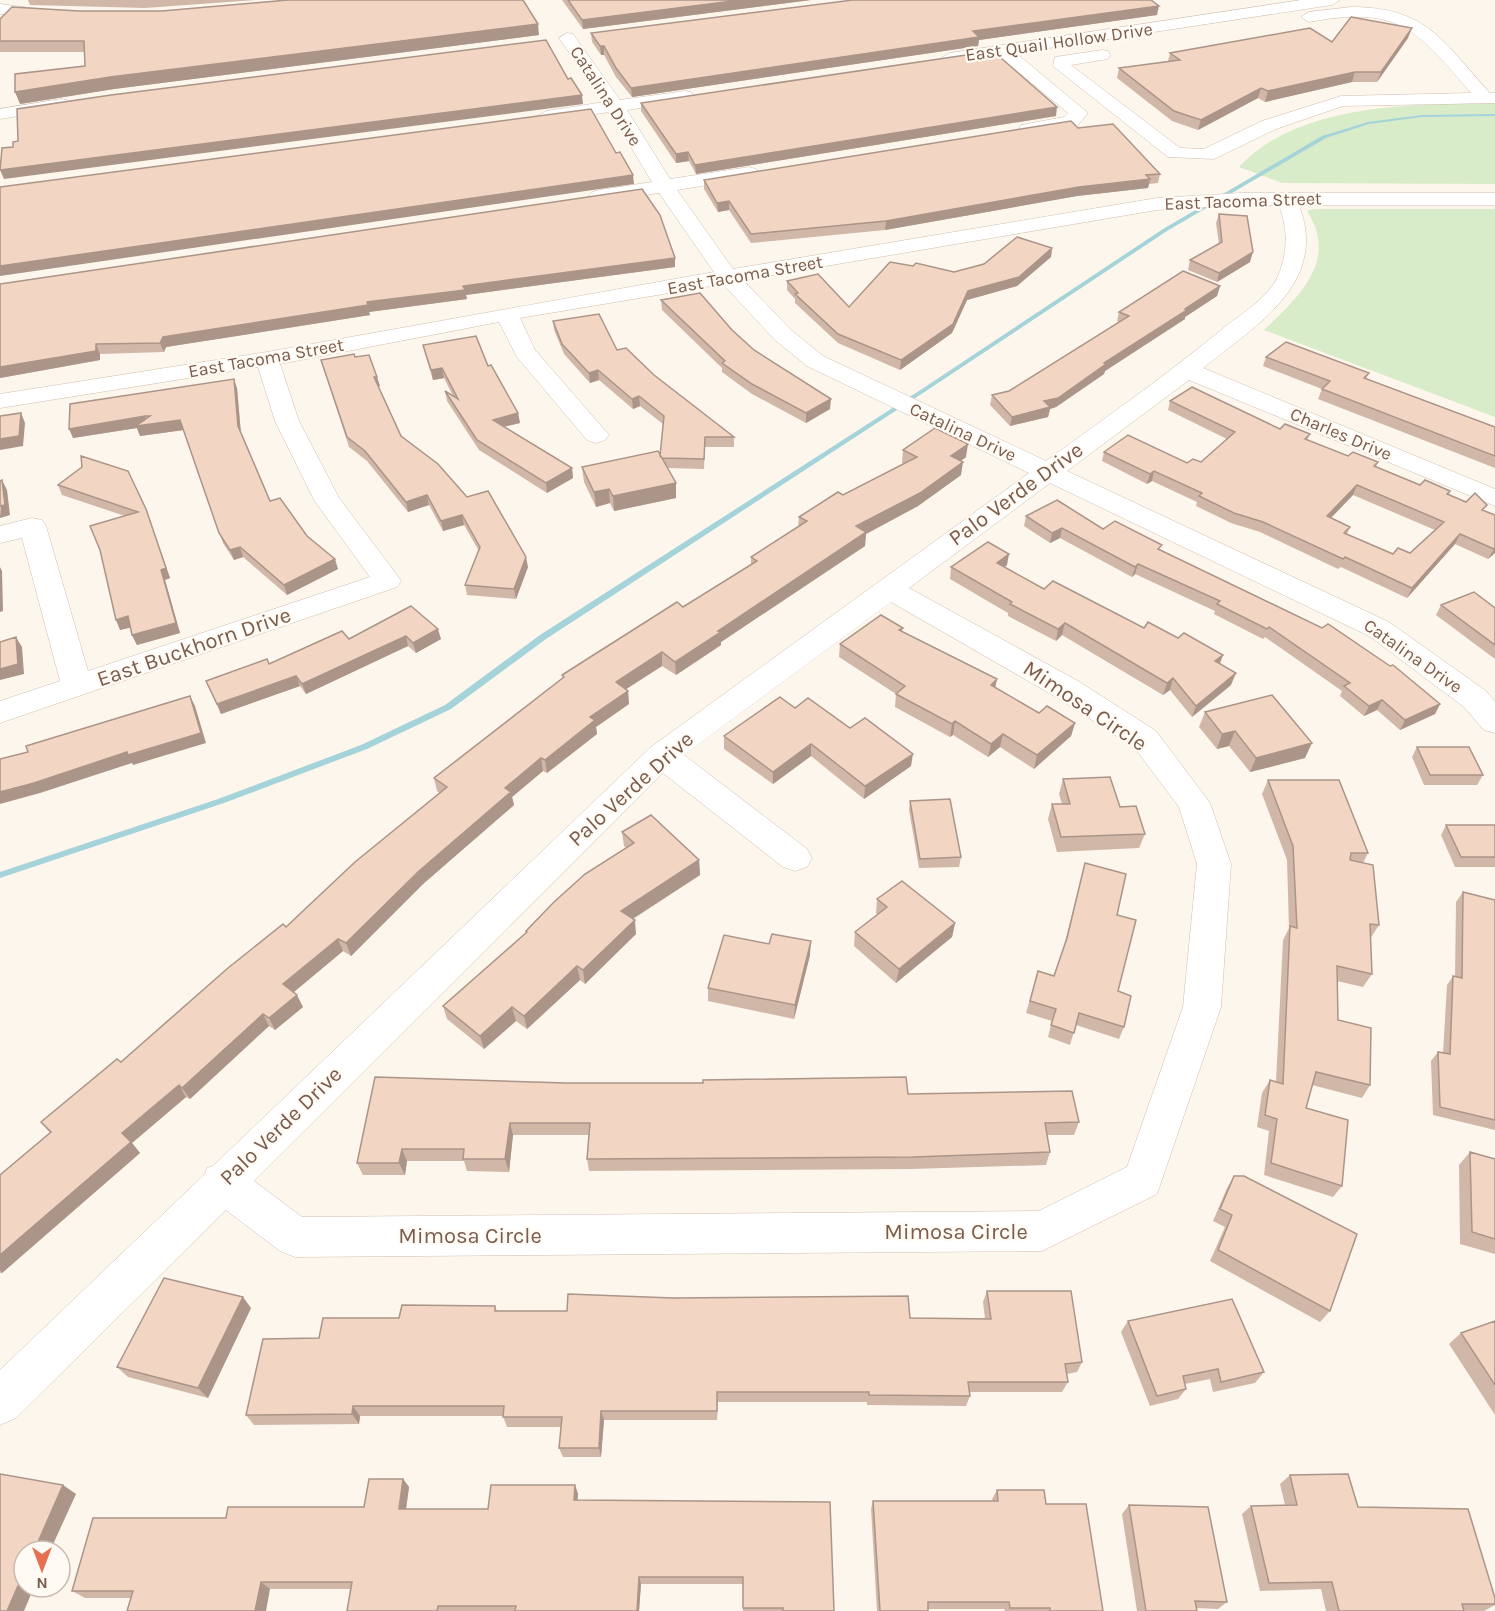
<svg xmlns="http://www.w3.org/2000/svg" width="1495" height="1611" font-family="Karla,sans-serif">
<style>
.green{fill:#d8ecc9}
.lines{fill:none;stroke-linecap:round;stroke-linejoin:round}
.stream{fill:#a5d3da;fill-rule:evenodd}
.minor-casing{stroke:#d1beb0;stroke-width:1}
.minor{fill:#fff;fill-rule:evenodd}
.wall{fill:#d1b7a8;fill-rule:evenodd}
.shaded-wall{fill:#aa9588}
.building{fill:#f3d5c3;stroke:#aa9588;stroke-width:1.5;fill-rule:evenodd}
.labels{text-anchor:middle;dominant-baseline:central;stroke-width:4.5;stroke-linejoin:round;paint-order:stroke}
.far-street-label{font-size:18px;fill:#7a5c4d;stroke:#fffaf3}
.street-label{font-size:22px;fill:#7a5c4d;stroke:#fffaf3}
</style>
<rect width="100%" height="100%" fill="#fdf6ec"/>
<path class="green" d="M1495,103V184L1282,183L1239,167C1298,103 1414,104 1495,103Z
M1314,209H1495V417L1264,330C1299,297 1339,260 1307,211Z"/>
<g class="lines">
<path class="stream" d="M1495,114V116L1422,117L1369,124L1326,138L1167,231L926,391L546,639L451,709L367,749L224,803L0,878V872L218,799L361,745L445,705L540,635L922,389L1163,229L1322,136L1368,122L1422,115Z"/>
<g class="minor-casing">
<path id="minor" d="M1301,0H1340L1332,5L1016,53L1088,113L1077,126L1028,135L1021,133L1019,129L1021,125L1064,117L1068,113L999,56L950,63L941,58L950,53Z
M0,4L54,11L62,16L54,21L0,14Z
M1351,7C1428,7 1443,42 1490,93H1495V103L1343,106L1276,129L1214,159L1168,157L1053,66L1055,57L1102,50L1108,51L1110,55L1108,59L1071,65L1180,148L1204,149L1262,121L1341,96L1471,93C1416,29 1399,5 1309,22L1301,17L1309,12Z
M567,33L573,34L620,100L685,91L691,92L694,96L691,100L627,110L670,179L749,167L756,169L759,173L756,177L677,190L733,269L1157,198L1241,193H1495V205H1299C1329,284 1256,325 1203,368L1495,489V506L1189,380L1067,471L1389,622L1486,691L1495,702V733L1484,730L1464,707L1369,636L1050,483L909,588L1078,681L1156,731L1210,803L1231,864L1221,1007L1157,1194L1042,1251L295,1257L280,1251L226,1210L16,1418L0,1425V1370L205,1174L207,1168L213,1166L651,747L1029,473L807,366L775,340L723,284L520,318L535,350L609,435L605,440L596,443L587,440L517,357L499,322L280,364L299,421L339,498L397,575L401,581L397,587L0,723V701L60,681L22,538L0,543V526L32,518L42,520L46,526L88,671L370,577L314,500L275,421L258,367L0,408V394L267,352L714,272L659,193L599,202L592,200L589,196L592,192L599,190L652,182L610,112L546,121L537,116L546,111L604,102L559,38ZM1241,205H1279C1288,229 1288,252 1278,276C1268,298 1244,312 1226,326C1168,374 1107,417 1046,461L823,356L791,330L743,280L1157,210ZM891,602L1056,697L1134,747L1179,807L1197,864L1183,1007L1127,1167L1039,1211L302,1217L254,1181L663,773L783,867L795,871L807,867L812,858L807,849L684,755Z
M61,99L67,100L70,104L67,108L0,119V109Z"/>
</g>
<use href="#minor" class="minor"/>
</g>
<path class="wall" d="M28,0H257L145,8L30,5Z
M562,0H811L583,29Z
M79,11L539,35L114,89L20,104L85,66V52H0V19Z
M1157,15L979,40L978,46L632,97L616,77L604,55H601L592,42L591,33Z
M1408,38L1377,82H1352L1265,102L1258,98L1198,130L1172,121L1117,78L1119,68L1168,61L1170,53L1332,42Z
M641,103L1056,116L696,174L689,161L676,163L641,111Z
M1078,128L1160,174L1158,183L1149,184L1148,188L1077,196L885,230L751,243L729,210L718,212L704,189V180Z
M1219,214L1250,262L1217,282L1188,270L1190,260L1219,244L1216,223Z
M1052,248L1051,257L1017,286L967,300L952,333L900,370L838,343L795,303V299L787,290V281L849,307L913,266L954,272Z
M675,267L466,295L467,299L369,312L370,315L166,347L164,352L100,354V360L0,378V284Z
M1220,286L1217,296L1185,317V319L1105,371L1104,374L1056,407L1050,409L1048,417L1010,426L990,405L992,395L1009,391L1119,322L1117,321L1119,312Z
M661,300L732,330L754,350L830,409L806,423L752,394L722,372V368L662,310Z
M553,321L617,350L654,375L734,437V447H705L704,469L667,468L676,498L614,511L610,503L596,507L584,482L582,467L660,456L663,424L640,406L633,409L599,380L590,383L564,354L554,330Z
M423,345L488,366L518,413L520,423L504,427L572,468L573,478L547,493L479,450L447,401L445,391L453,396L444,378L433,380L425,354Z
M355,357L380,386L378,387L401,436L528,567L516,599L467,595L465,585L479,551L464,525L443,531L429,505L408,512L367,461L349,447L321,360Z
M1266,357L1369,373L1366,379L1495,427V468L1318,399L1322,389L1263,366Z
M237,388L241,433L270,501L307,536L338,569L287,595L243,557L234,560L223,543L183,430L140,436L137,428L73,438Z
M1170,401L1280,429L1310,434L1307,440L1348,456L1378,462L1376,467L1420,485L1450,491L1449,495L1495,515V553L1488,559L1455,544L1407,598L1341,567L1338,569L1260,532L1231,523L1196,506L1197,502L1152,481L1147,484L1102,461L1104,452L1187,463L1201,462L1227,439L1168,410ZM1353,495L1435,530L1410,553L1393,554L1347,534L1350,527L1331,518Z
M903,450L966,457L961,461V475L918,506L866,534L865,546L721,642V645L676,675L662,666L626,689L628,691L629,704L596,727L597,734L547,773L543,771L512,797L514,805L423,884L351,956L343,951L294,992L303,1007L275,1030L269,1026L190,1099L186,1097L132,1143L140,1153L2,1273H0V1175L50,1133L41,1122L121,1062L286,927L440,793L437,791L434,778L563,679L562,675L683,607L751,564V557L798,527L799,517L903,464L902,463Z
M58,485L146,509L170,578L165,580L180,633L137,645L132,635L131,627L120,630L125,516L62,495Z
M1026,516L1103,529L1161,551L1440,704L1435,714L1400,730L1377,710L1364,716L1340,696L1342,691L1265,637L1263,639L1214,614L1215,611L1135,574L1132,577L1060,538L1050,543L1024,526Z
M1007,565L1005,567L1044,589L1144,628L1178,638L1223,655L1220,664L1231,685L1192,717L1170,690L1163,695L1062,635L1056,641L1008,616V613L950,579L951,567Z
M1441,605L1495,608V659L1436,615Z
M411,606L441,639L416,653L408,646L306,694L300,686L221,714L206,681L269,664L349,639Z
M903,628L902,632L997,679L995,687L1039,713L1075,723L1071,736L1034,769L1000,747L988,757L953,735L950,737L895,707L896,694L839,657L840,644Z
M795,708L850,728L911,766L864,799L811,756L773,784L724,749V736Z
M1205,712L1305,758L1250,772L1229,746L1217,749L1199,727Z
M1417,747L1483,775L1477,785H1424L1412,757Z
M1063,779L1120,807L1145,834L1139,848L1057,852L1048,819L1052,804H1062L1059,794Z
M1268,780L1368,853L1363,863L1379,925L1370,939L1372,974L1363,987L1337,981L1338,1020L1370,1085L1362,1098L1312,1085L1306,1108L1342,1186L1333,1197L1264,1175L1269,1131L1257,1127L1262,1093L1270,1080L1276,1082L1283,940L1289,928L1287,860L1262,794Z
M910,801L961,857L959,867L919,868L909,810Z
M1446,825H1495V867H1455L1441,835Z
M622,832L699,860L700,875L633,919L636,934L585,984L580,980L527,1029L516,1021L484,1049L447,1019L443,1006L526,933V931L626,848L624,846Z
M1085,863L1117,915L1118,991L1124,1027L1119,1039L1076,1025L1070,1045L1048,1037L1052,1021L1026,1013L1038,971L1054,976L1064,946Z
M1463,892L1495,900V1130L1433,1115L1431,1061L1438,1052L1443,1053L1447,985L1453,976L1455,977L1456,902Z
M877,899L955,923L952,937L896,983L854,946L855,932L878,915L876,913Z
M810,955L794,1019L708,1001V988Z
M375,1077L908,1094L1079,1122L1074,1135H1047L1050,1152L1046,1165L911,1169L589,1171L587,1159L589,1135H513L509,1172L467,1171L464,1161H407L405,1175H363L357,1163Z
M1470,1152L1495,1159V1254L1460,1244L1459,1165Z
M1234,1176L1330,1311L1320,1322L1210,1261L1225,1227L1213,1221L1227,1188Z
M987,1291L1082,1362L1077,1372L1067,1374L1068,1382L1062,1392H969L970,1396L966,1406L867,1405V1402H718L717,1420H604L601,1457H563L559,1448L561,1427H507L503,1416H360L359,1424L254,1425L246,1415L319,1338L399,1318L495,1306L497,1311L985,1319L983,1302Z
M251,1308L208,1398L128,1377L117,1367Z
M1128,1321L1264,1372L1255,1383L1213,1392L1210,1379L1185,1384L1186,1389L1178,1399L1150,1406L1121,1332Z
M1495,1321V1415L1449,1344L1461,1333Z
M1290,1475L1358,1507L1495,1604V1605L1484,1611H1326L1321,1589L1260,1591L1242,1514L1251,1506L1285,1505L1280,1484Z
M403,1479L409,1487L406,1509H488L575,1485L578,1494L577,1500L834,1611H743V1584H641L639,1611H347L350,1589H270L131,1598H85L72,1591L226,1518L364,1507Z
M997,1490L1046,1504L1103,1611H1005L1004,1609H928V1611H877L871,1509L873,1501H993L992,1499Z
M1129,1505L1227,1602L1218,1609L1196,1608L1197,1611H1137L1122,1514Z"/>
<path class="shaded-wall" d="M741,0H811L583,29L582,20Z
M1159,6L1157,15L979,40L978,46L632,97L631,88L973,31Z
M538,24L539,35L114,89L20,104L15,92L110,77Z
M1412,28L1408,38L1377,82L1381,72Z
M600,46H604V55H601Z
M1355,72L1352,82L1265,102L1268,91Z
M1261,88L1258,98L1198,130L1201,120Z
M582,95L583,104L4,179L0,170Z
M1057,107L1056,116L696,174L695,165Z
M688,152L689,161L676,163V154Z
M633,175L634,184L0,276V266Z
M1150,179L1148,188L1077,196L885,230L886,221L1079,187Z
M729,201V210L718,212L717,203Z
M1052,248L1051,257L1017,286L967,300L952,333L900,370L901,360L968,291Z
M1253,252L1250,262L1217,282L1219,273Z
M675,258V267L466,295L467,299L369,312L370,315L166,347L164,352L160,343L163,337L463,286Z
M1220,286L1217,296L1185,317V319L1105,371L1104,374L1056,407L1050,409L1048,417L1010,426L1012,417L1044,401L1104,363Z
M96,344L100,354V360L0,378V367Z
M442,368L444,378L433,380L431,370Z
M598,370L599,380L590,383L589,373Z
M374,377H377L380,386L376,387Z
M234,379L237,388L241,435L238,426Z
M639,396L640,406L633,409L632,399Z
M831,399L830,409L806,423V413Z
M21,413L25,423L23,446L0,450V439Z
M518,413L520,423L494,429L493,420Z
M145,416L148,424L180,420L184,430L140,436L137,428L73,438L69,429Z
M968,444L966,457L950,469L951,456Z
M963,462L961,475L918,506L866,534L865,546L721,642V645L676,675L675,662L718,631L856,526Z
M572,468L573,478L547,493L546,483Z
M1154,471L1152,481L1147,484L1150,474Z
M2,480L7,490L10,515L0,518Z
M676,483V498L614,511L613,496Z
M1357,485L1353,495L1323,526L1327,516Z
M609,489L610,503L596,507L594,492Z
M427,495L429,505L408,512L406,502Z
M146,509L170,578L165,580L180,633L137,645L132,635L161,570Z
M462,515L464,525L443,531L441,521Z
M1062,528L1060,538L1050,543L1052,533Z
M1460,534L1455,544L1407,598L1412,588Z
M240,547L243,557L234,560L230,550Z
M1495,548V553L1488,559L1494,549Z
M1009,554L1007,565L995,574L997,563Z
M526,557L528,567L516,599L514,589Z
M335,559L338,569L287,595L284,585Z
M1138,564L1135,574L1132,577L1135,567Z
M0,567L2,571L3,611L0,612Z
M128,616L133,627L120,630L116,620Z
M1065,623L1062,635L1056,641L1058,629Z
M438,629L441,639L416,653L413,643Z
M406,636L408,646L306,694L302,684Z
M16,637L22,647L24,674L0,680V669Z
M662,652V666L617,695L616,682Z
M1223,655L1218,667L1215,661Z
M1236,673L1231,685L1192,717L1196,706Z
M296,676L300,686L221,714L217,704Z
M1173,678L1170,690L1163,695L1167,683Z
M997,679L994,693L991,685Z
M628,691L629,704L596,727L597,734L547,773L545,760L590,717Z
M190,696L195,706L206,743L133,765L132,763L40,793L0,804V792Z
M1382,700L1377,710L1364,716L1369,706Z
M1440,704L1435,714L1400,730L1405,720Z
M955,721L953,735L950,737L952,724Z
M1075,723L1071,736L1034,769L1037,755Z
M1235,731L1229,746L1217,749L1222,734Z
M1003,734L1000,747L988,757L991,744Z
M1312,743L1305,758L1250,772L1256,758Z
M811,744V756L773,784V772Z
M913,754L911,766L864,799L865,786Z
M541,758L543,771L512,797L514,805L423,884L351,956L346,943L505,788Z
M699,860L700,875L623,925L621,911Z
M635,920L636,934L585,984L583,970Z
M955,923L952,937L896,983L899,969Z
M338,939L343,951L289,996L283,984Z
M811,941L810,955L794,1019L795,1005Z
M577,966L580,980L527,1029L524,1016Z
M297,995L303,1007L275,1030L269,1018Z
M512,1007L516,1021L484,1049L480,1036Z
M263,1014L269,1026L190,1099L182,1088Z
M179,1085L186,1097L132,1143L140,1153L2,1273L0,1270V1255L122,1133Z
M510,1123L513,1135L509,1172L505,1159Z
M402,1149L407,1161L405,1175L399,1163Z
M243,1297L251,1308L208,1398L198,1388Z
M353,1406L360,1416L359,1424L352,1414Z
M601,1411L604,1420L601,1457L599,1448Z
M403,1479L409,1487L405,1517L399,1509Z
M63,1485L76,1494L50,1551H34Z
M575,1485L578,1494L577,1508L574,1500Z
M24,1572V1587H34L24,1611H7Z
M639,1577L641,1584L639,1611H637Z
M261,1582L270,1589L266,1611H255Z"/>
<path class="building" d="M288,0H523L538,24L110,77L15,92V74L85,66L84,41H0V19L12,7L79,11H162Z
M568,0H741L582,20Z
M853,0H1151L1159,6L973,31L979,37L631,88L616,68L604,46H600L591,33Z
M1351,17L1412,28L1381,72H1355L1268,91L1261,88L1201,120L1174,111L1119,68L1180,60L1170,53L1310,28L1332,42Z
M546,40L568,79L571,78L582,95L0,170L2,148L13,147V142L18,141L17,109L111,95Z
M993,51L1057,107L695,165L688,152L676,154L641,103Z
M591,109L616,153L620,152L633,175L0,266V187Z
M1071,121L1078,128L1113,124L1160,174L1146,175L1150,179L1079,187L886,221L751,234L729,201L717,203L704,180Z
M642,189L660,215L675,258L463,286L465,290L367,302L368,305L163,337L160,343L96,344V351L0,367V284Z
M1219,214L1247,216L1253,252L1219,273L1190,260L1222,242Z
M1017,237L1052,248L1019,277L968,291L953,324L901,360L838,334L795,294L798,293L787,281L818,274L849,307L890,262L913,266L916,263L954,272L984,264Z
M1183,271L1220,286L1185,309L1187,310L1104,363L1106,364L1058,398L1044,401L1050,407L1012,417L992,395L1009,391L1129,316L1119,312Z
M700,293L732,330L754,350L831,399L806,413L752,384L722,363L725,361L661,300Z
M599,314L617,350L626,348L654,375L734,437H705L704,459L662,458L660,456L664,416L639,396L632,399L598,370L589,373L562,344L553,321Z
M476,336L488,366L491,365L518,413L493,420L572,468L546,483L477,440L445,391L458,399L442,368L431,370L423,345Z
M1286,342L1369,373L1364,378L1495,427V456L1322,389L1330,381L1266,357Z
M354,354L355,357L369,355L377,377H374L401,436L438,464L467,497L488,491L526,557L514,589L465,585L480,547L462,515L441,521L427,495L406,502L365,451L347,437L321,360Z
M234,379L238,426L270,501L280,498L307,536L335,559L284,585L240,547L230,550L219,533L180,420L136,426L150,416H145L69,429L70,404Z
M1192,387L1280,429L1285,424L1310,434L1305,439L1348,456L1353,452L1378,462L1374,466L1420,485L1425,480L1450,491L1447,494L1466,502L1475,493L1487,505L1482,510L1495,515V548L1494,549L1460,534L1412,588L1345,557L1343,559L1263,522L1234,513L1199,496L1202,493L1154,471L1150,474L1104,452L1128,435L1187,463L1193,459L1201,462L1235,432L1170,401ZM1357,485L1444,522L1410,553L1398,548L1393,554L1344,533L1350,527L1327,516Z
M21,413L19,436L0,439V416Z
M935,428L968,444L951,456L963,462L920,493L856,526L866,532L718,631L721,632L675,662L662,652L616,682L628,691L590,717L595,720L545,760L541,758L505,788L511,792L419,871L346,943L338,939L283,984L297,995L269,1018L263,1014L182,1088L179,1085L122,1133L131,1142L0,1255V1175L51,1132L41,1122L117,1059L121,1062L228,968L283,924L286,927L355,862L447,787L434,778L564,677L562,675L677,602L683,607L757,561L751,557L807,521L799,517L838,492L843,495L917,457L903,450Z
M658,451L676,483L613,496L609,489L594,492L582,467Z
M81,456L128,471L146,509L166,568L161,570L176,623L132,635L128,616L116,620L100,550L90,526L138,512L58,485L82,467Z
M2,480L5,505L0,506V481Z
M1057,500L1103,529L1115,521L1162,545L1158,549L1322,628L1328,624L1390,666L1393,665L1440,704L1405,720L1382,700L1369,706L1344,686L1350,683L1269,627L1267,629L1217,604L1220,601L1138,564L1135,567L1062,528L1052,533L1026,516Z
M988,542L1009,554L997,563L1044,589L1053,581L1144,628L1148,622L1178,638L1184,633L1223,655L1215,661L1236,673L1196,706L1173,678L1167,683L1065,623L1058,629L1010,604L1012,602L951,567Z
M1474,592L1495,608V645L1441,605Z
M411,606L438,629L413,643L406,636L302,684L296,676L217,704L206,681L267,659L269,664L342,631L349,639Z
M881,615L903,628L899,630L997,679L991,685L1039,713L1047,706L1075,723L1037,755L1003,734L991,744L955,721L952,724L896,694L905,686L840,644Z
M16,637L18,664L0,669V642Z
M1272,695L1312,743L1256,758L1235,731L1222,734L1205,712Z
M190,696L201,733L128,755L127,752L34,783L0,792V759L28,752L26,746Z
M780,697L795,708L808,698L850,728L865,718L913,754L865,786L811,744L773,772L724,736Z
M1417,747H1469L1483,775H1430Z
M1110,777L1120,807L1136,806L1145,834L1061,837L1052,804H1070L1063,779Z
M1268,780H1339L1368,853H1351L1350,860L1373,865L1379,925L1370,924L1372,974L1337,966L1338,1020L1371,1028L1370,1085L1316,1072L1306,1108L1348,1120L1342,1186L1271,1163L1277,1119L1265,1115L1270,1080L1283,1084L1290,926L1297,928L1293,846Z
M950,799L961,857L920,859L910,801Z
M651,815L699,860L621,911L635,920L583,970L577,966L524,1016L512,1007L480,1036L443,1006L527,932L526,931L554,902L585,874L634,843L622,832Z
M1446,825H1495V857H1461Z
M1085,863L1126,874L1117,915L1136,920L1118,991L1131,996L1124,1027L1079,1013L1074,1033L1051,1025L1056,1009L1030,1001L1038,971L1054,976L1067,938Z
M902,881L955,923L899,969L855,932L887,907L877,899Z
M1463,892L1495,900V1120L1440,1107L1438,1052L1450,1054L1453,976L1462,978Z
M772,934L811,941L795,1005L708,988L724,935L769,944Z
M375,1077L566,1083H703V1080L906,1077L908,1094L1072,1091L1079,1122L1045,1123L1050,1152L913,1157L587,1159L590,1123H510L505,1159H463L464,1149H402L399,1163H357Z
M1470,1152L1495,1159V1239L1472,1232Z
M1234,1176H1244L1357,1234L1330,1311L1218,1250L1232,1215L1220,1209Z
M164,1278L243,1297L198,1388L117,1367Z
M987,1291H1071L1082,1362L1065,1364L1068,1382H968L970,1396L869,1395V1392H717V1411H601L599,1448H559L562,1417H503L504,1406H353L352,1414L246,1415L263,1339L319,1338L323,1318H399L402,1305L495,1306V1311H567L568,1294L673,1298L908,1296L910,1318L991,1319Z
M1232,1299L1264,1372L1221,1382L1218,1369L1183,1376L1186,1389L1157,1396L1128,1321Z
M1495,1321V1385L1461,1333Z
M0,1474L63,1485L34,1551H24V1572L7,1611H0Z
M1348,1474L1358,1507L1468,1509L1495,1598V1604H1462L1464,1611H1339L1332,1582L1269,1583L1251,1506L1297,1505L1290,1475Z
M369,1479H403L399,1509H488L491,1485H575L574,1500L830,1502L834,1611H783V1608H743V1577H639L637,1611H515L516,1606H438L437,1611H347L352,1582H261L255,1611H127L133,1591H72L93,1518H226L228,1507H364Z
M997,1490H1044L1046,1504H1086L1103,1611H1050V1608H1010L1009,1602H928V1611H880L873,1501H998Z
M1129,1505L1208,1507L1227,1602L1195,1601L1197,1611H1146Z"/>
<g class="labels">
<g class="far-street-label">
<text transform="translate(1059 42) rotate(-8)">East Quail Hollow Drive</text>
<text transform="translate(606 96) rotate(57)">Catalina Drive</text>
<text transform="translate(1243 201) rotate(-2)">East Tacoma Street</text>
<text transform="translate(745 275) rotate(-10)">East Tacoma Street</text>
<text transform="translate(266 358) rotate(-10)">East Tacoma Street</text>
<text transform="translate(963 432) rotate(25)">Catalina Drive</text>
<text transform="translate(1341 434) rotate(23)">Charles Drive</text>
<text transform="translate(1413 656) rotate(35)">Catalina Drive</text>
</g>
<g class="street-label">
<text transform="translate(1016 494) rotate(-36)">Palo Verde Drive</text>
<text transform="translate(194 647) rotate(-19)">East Buckhorn Drive</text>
<text transform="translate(1085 706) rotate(34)">Mimosa Circle</text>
<text transform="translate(631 789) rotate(-42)">Palo Verde Drive</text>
<text transform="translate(281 1126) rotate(-44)">Palo Verde Drive</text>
<text x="956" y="1232">Mimosa Circle</text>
<text x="470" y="1236">Mimosa Circle</text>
</g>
</g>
<g transform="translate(42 1569) rotate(180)"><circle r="28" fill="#fffaf3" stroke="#cabbb1" stroke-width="1.5"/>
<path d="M0-4.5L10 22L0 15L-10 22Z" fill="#e76f51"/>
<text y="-9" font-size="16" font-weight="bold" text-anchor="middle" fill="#7a5c4d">N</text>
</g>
</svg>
